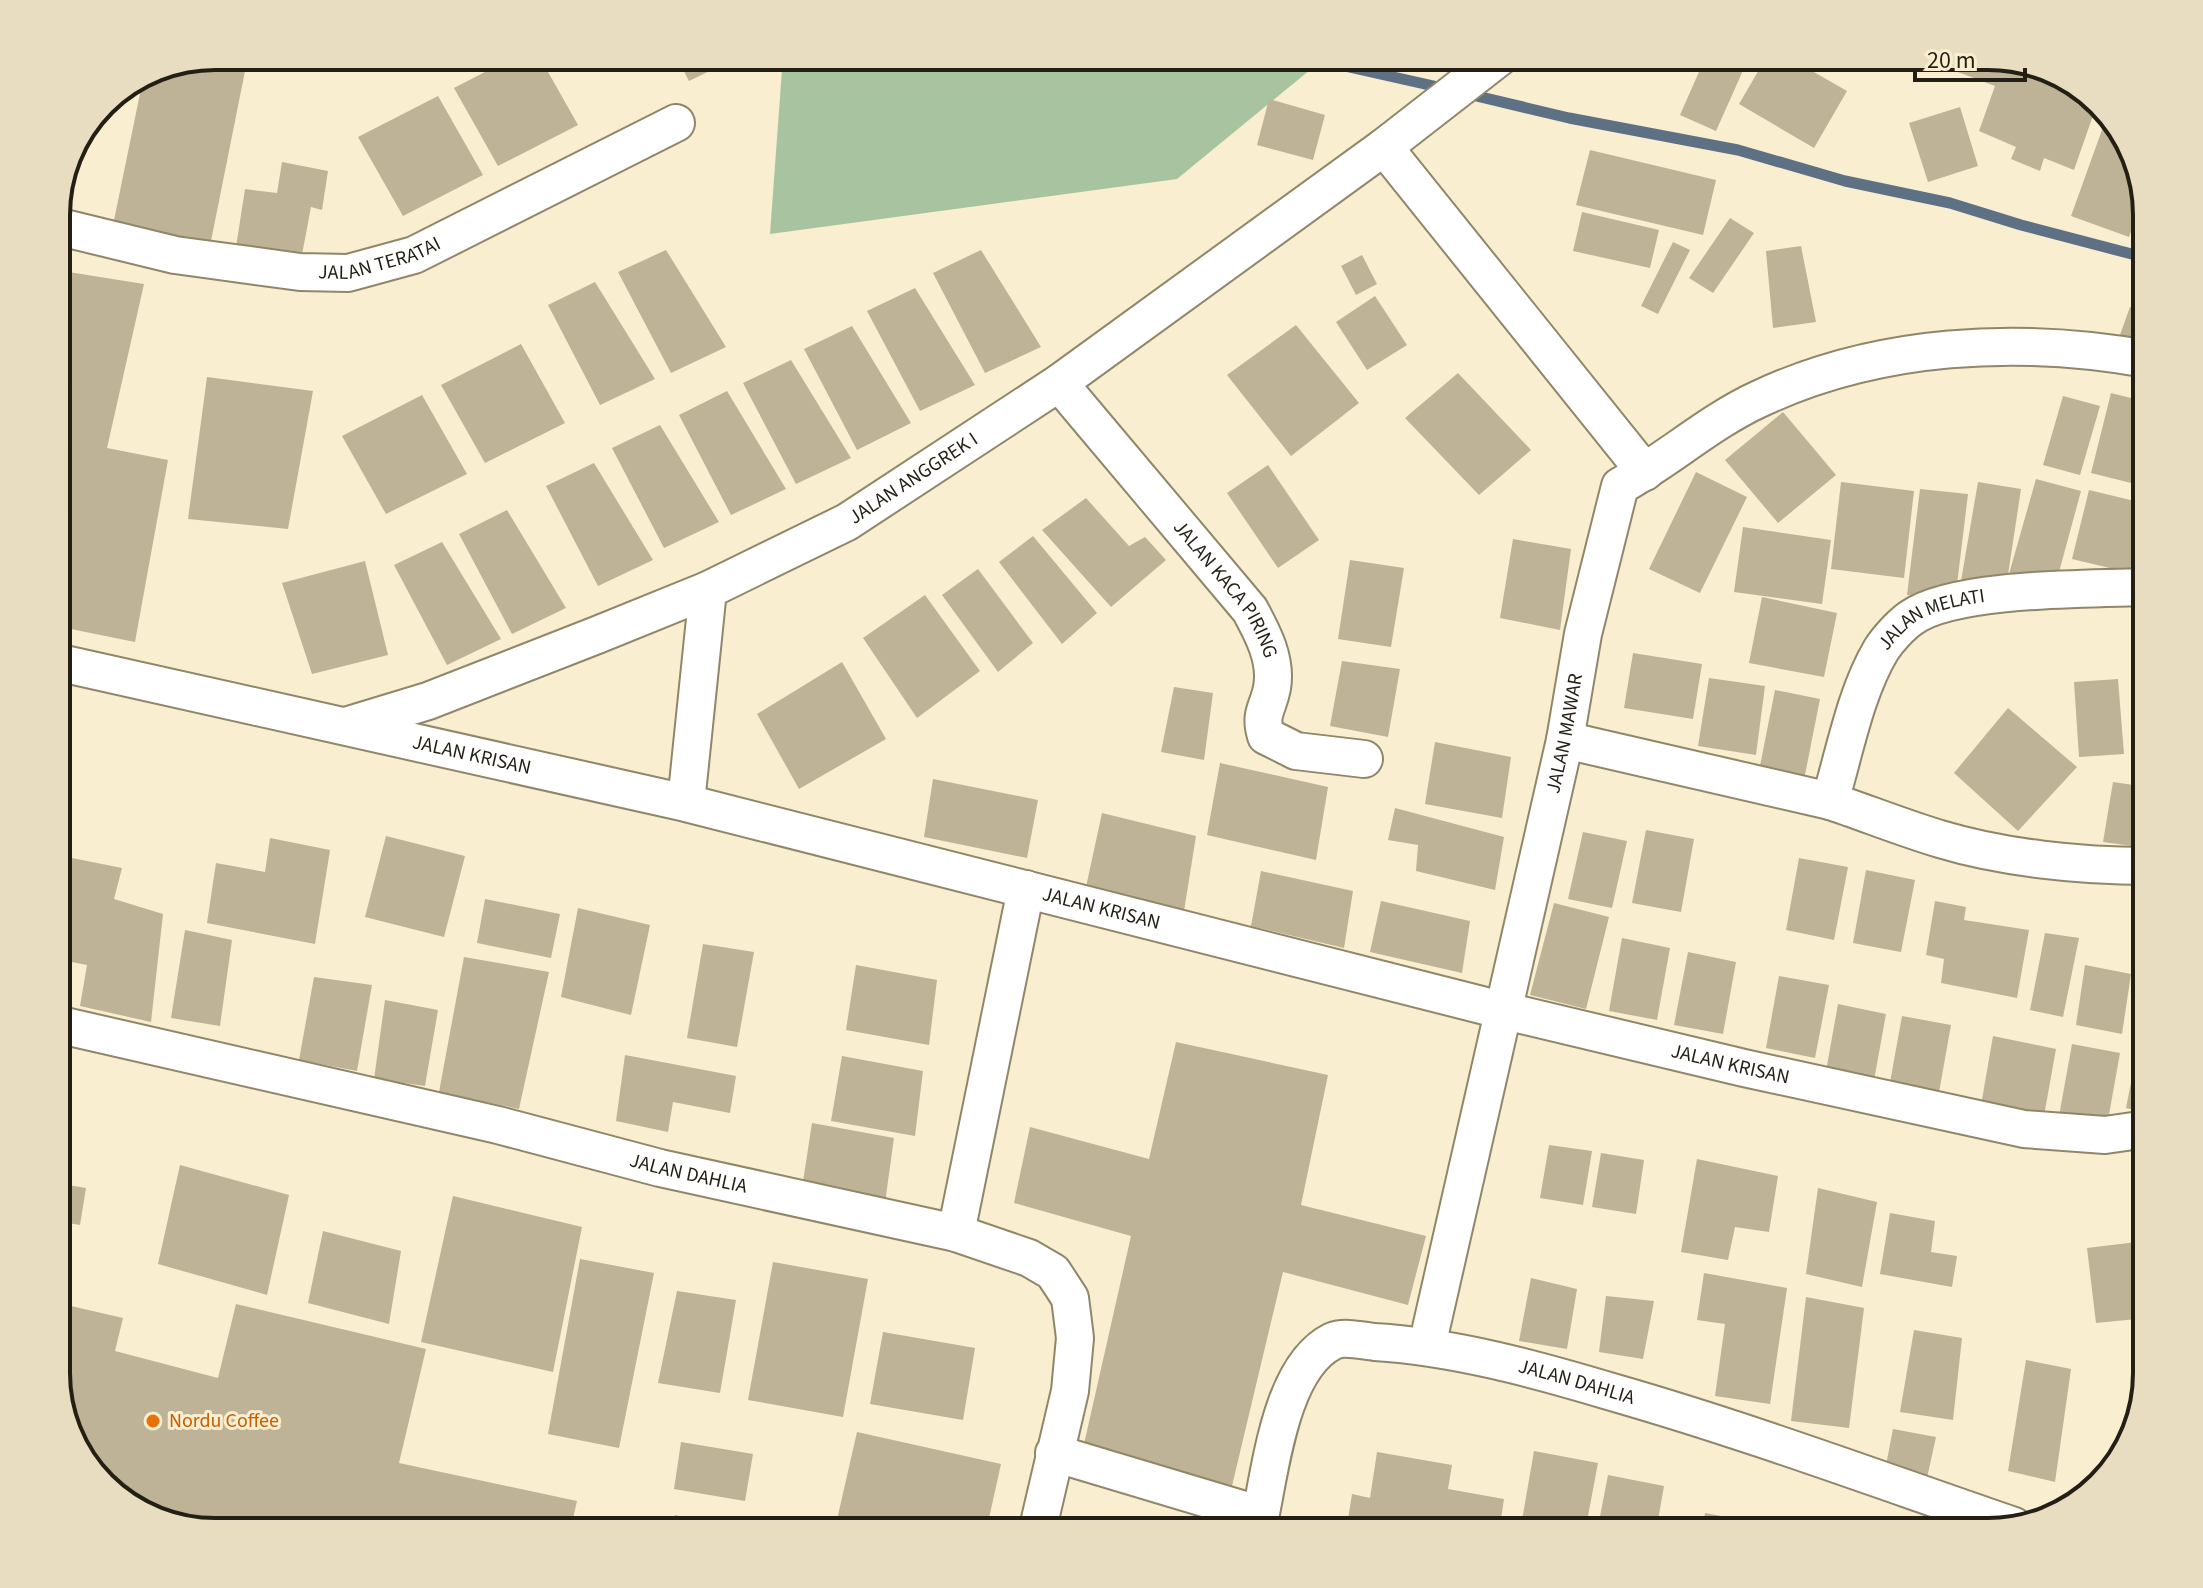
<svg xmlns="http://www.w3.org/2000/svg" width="2203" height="1588" font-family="'Source Sans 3',sans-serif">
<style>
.forest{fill:#a8c39f}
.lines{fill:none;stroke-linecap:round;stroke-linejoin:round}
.stream{stroke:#5e7184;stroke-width:11}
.building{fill:#beb396}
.street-casing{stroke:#90866a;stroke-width:40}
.street{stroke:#fff;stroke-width:36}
.food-dot{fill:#e8710a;stroke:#f9eecf;stroke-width:3}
.labels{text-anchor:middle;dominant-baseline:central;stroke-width:6;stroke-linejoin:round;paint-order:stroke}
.street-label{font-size:20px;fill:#231f14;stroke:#f9eecf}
.food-label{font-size:20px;fill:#c56008;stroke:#f9eecf;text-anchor:start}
.rim{fill:none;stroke:#231f14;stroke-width:4}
</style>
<rect width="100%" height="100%" fill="#f9eecf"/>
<path class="forest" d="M783,56H1327L1177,179L770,234Z"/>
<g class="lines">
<path class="stream" d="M1300,56L1447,89
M1464,93L1569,118L1738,150L1845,181L1950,203L2021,225L2147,258"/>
</g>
<path class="building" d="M215,56H248L210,246L112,230L144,74L154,68Z
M516,56H539L578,125L498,166L454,88Z
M676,56H741L689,81Z
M1706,56H1721L1745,66L1716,131L1680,115Z
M1767,56H1786L1847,91L1814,148L1739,104Z
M1901,56H1926L1927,57L1903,64Z
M1964,56H1989L2085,89L2097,104L2074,170L2044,158L2040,171L2011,159L2016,147L1979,131L1995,86L1958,72Z
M438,96L483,175L403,216L358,137Z
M1269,99L1325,115L1313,160L1257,145Z
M1960,107L1978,166L1928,182L1909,123Z
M2107,116L2130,144L2143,198L2129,237L2071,216Z
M1590,150L1716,180L1703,235L1576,205Z
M282,162L328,171L322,210L311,207L301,260L236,247L245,189L277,193Z
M1582,212L1659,230L1650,268L1573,251Z
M2146,212L2147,214V251L2135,246Z
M1730,218L1754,233L1713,293L1689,278Z
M1673,242L1690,250L1658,314L1641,306Z
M1801,246L1816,322L1773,328L1766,251Z
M666,250L726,347L671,373L618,272Z
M981,250L1041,347L985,373L933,273Z
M1362,255L1377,284L1356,295L1341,266Z
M56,270L144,284L107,448L168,460L135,642L56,626Z
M595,282L655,379L600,405L548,305Z
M915,288L975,385L920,411L867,311Z
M1375,296L1407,345L1367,370L1336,322Z
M2130,307L2147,313V345L2116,346Z
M1296,325L1359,403L1291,456L1227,375Z
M852,326L911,423L857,450L804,349Z
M521,344L565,423L485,463L441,385Z
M791,360L851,458L796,484L743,383Z
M1458,373L1531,450L1479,495L1405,418Z
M207,377L313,391L288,529L188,519Z
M727,391L786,489L731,515L679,415Z
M2111,393L2147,402V487L2091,473Z
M422,395L467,474L386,514L342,436Z
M2063,396L2100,406L2080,475L2043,465Z
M1783,412L1836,475L1778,523L1725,460Z
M660,425L719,522L664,548L612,448Z
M594,463L653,560L598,586L546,486Z
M1268,465L1319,540L1278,568L1227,493Z
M1696,472L1747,497L1700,593L1649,569Z
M2036,479L2081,491L2055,587L2009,574Z
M1841,482L1914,491L1904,578L1831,569Z
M1978,482L2021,489L2006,588L1961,581Z
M1920,489L1968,494L1955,601L1907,595Z
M2089,490L2147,504V577L2072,559Z
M1086,498L1129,546L1145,537L1166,560L1111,607L1042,530Z
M507,510L566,608L512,634L459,534Z
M1743,527L1831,540L1822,604L1734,592Z
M1033,536L1097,613L1062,644L999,562Z
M1513,539L1571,549L1560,630L1500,618Z
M442,542L501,639L447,665L394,565Z
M1350,560L1404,568L1391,647L1338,639Z
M365,561L388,655L312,674L282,583Z
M978,569L1033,643L998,672L942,595Z
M925,595L980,671L917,718L863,638Z
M1762,597L1837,613L1824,677L1749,663Z
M1633,653L1702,664L1693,719L1624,708Z
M1342,661L1400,669L1388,737L1330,726Z
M842,662L886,739L799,789L757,714Z
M1709,678L1765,686L1756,755L1698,746Z
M2118,679L2124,754L2079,757L2074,682Z
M1174,687L1213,693L1204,760L1161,752Z
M1775,690L1820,699L1803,785L1758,776Z
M2008,708L2077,767L2018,831L1954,773Z
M1435,742L1511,757L1502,818L1425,804Z
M1220,763L1328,787L1316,860L1207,835Z
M933,779L1038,800L1027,858L924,837Z
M2113,782L2147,787V848L2103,842Z
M1395,808L1504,837L1495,890L1416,871L1418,845L1388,840Z
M1102,813L1196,836L1184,911L1086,887Z
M1646,830L1694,839L1681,912L1632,903Z
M1583,832L1627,841L1612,908L1568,899Z
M386,836L465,856L444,937L365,917Z
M270,838L330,850L315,944L207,923L216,863L265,872Z
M62,856L122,868L114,899L163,914L151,1022L80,1006L87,965L56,959V883Z
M1799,858L1848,867L1834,940L1786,930Z
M1866,870L1915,880L1901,952L1853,943Z
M1261,871L1353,891L1344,948L1251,926Z
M485,899L560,914L551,958L477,943Z
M1381,901L1470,921L1462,973L1370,952Z
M1935,901L1966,907L1964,920L2029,930L2017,998L1941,983L1944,959L1926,955Z
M1554,903L1609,917L1586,1009L1530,995Z
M578,908L650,925L631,1015L561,997Z
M185,930L232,940L220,1026L171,1018Z
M2045,933L2079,938L2063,1017L2030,1010Z
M1622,938L1670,948L1657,1020L1609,1011Z
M703,944L754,952L737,1047L687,1038Z
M1688,952L1736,962L1723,1034L1674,1025Z
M464,957L549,972L519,1109L439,1092Z
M856,965L937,980L929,1045L846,1030Z
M2085,965L2131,974L2122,1034L2076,1025Z
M1779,976L1829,985L1815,1058L1766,1048Z
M314,977L372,985L357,1071L299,1060Z
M385,1000L438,1010L425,1086L374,1079Z
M1838,1004L1886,1014L1873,1086L1825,1077Z
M1902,1016L1951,1025L1938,1098L1889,1088Z
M2144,1016L2147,1017V1113L2126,1108Z
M1993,1036L2056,1049L2042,1127L1979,1117Z
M1176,1042L1328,1075L1301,1205L1426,1236L1408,1305L1283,1272L1231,1490L1082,1453L1131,1236L1014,1203L1030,1127L1149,1159Z
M2072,1044L2120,1053L2107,1126L2059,1116Z
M625,1055L736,1076L730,1113L673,1102L668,1132L616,1121Z
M842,1056L923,1071L915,1136L831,1121Z
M56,1118L68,1120L58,1180H56Z
M812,1123L894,1138L885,1203L802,1188Z
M1549,1145L1592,1151L1583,1205L1540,1198Z
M1601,1153L1644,1160L1636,1214L1592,1207Z
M1697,1159L1778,1176L1769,1232L1735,1227L1728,1260L1681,1252Z
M180,1165L289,1195L267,1295L158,1264Z
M56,1183L86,1188L80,1225L56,1221Z
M1818,1188L1877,1202L1862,1287L1806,1274Z
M453,1196L582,1227L553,1372L421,1342Z
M1890,1213L1935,1221L1931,1252L1957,1256L1952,1287L1880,1274Z
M323,1231L401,1251L389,1324L308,1303Z
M2145,1241L2147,1318L2096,1323L2087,1248Z
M580,1259L654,1273L619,1448L548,1434Z
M773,1262L868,1279L843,1417L748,1400Z
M1704,1273L1787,1288L1770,1404L1715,1396L1725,1324L1697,1320Z
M1531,1278L1577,1289L1567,1349L1519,1341Z
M677,1291L736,1300L720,1393L658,1383Z
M1606,1296L1654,1301L1643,1359L1599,1352Z
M1806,1297L1864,1308L1849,1428L1791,1421Z
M236,1304L426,1349L399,1463L577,1501L570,1532H214L118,1499L77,1452L56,1383V1365L71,1306L123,1318L115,1351L218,1378Z
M1914,1330L1962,1338L1953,1420L1900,1412Z
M883,1332L975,1348L963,1420L870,1404Z
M2026,1360L2071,1369L2055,1482L2008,1471Z
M1893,1429L1936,1437L1927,1478L1885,1470Z
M857,1432L1001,1464L986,1532H871L836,1524Z
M681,1442L753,1454L745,1501L674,1489Z
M1534,1451L1598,1463L1585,1532H1520Z
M1377,1452L1452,1465L1448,1489L1504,1499L1499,1532H1346L1352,1494L1370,1498Z
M1608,1475L1664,1486L1656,1532H1597Z
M1705,1513L1771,1525L1770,1532H1702Z
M675,1515L749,1531V1532H672Z
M1802,1525L1829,1531V1532H1801Z"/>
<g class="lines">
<g class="street-casing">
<g id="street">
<path d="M1384,147L1645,472"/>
<path id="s1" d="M56,226L175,255L300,272L348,273L414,255L676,123"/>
<path id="s2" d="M1059,383L1250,610C1263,634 1277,660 1272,688C1268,709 1259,713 1266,736L1296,751L1364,759"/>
<path id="s3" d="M56,662L686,803L1501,1010L1744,1068L2024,1129L2105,1135L2147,1129"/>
<path id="s4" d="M349,725L428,701L597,635L708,590L847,522L1059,383L1384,147L1501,56"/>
<path id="s5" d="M1565,740L1830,801C1845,751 1855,694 1881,650C1888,639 1901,625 1911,618C1954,587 2091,589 2147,587"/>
<path d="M1830,801C1866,813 1903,828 1940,839C2003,858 2081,866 2147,866"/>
<path d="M686,803L708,590"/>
<path id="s6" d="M56,1024L498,1125L660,1168L956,1233L1029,1258L1053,1272L1070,1298L1075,1338L1070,1391L1037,1532"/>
<path d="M956,1233L1026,889"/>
<path id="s7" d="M1427,1346L1565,740L1583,634L1620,486C1668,460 1709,422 1759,399C1878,343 2019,336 2147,359"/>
<path d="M1054,1453L1261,1515"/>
<path id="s8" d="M1257,1532C1270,1478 1278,1368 1333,1341C1344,1336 1364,1341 1375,1342C1455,1347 1535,1369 1612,1392C1748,1431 1880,1480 2014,1526"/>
</g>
</g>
<use href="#street" class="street"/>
</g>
<circle class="food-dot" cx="153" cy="1421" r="8"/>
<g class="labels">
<g class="street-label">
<text stroke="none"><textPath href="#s1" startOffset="330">JALAN TERATAI</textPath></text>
<text stroke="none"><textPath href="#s4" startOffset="618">JALAN ANGGREK I</textPath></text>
<text stroke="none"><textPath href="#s2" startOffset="266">JALAN KACA PIRING</textPath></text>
<text stroke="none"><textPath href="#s5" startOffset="494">JALAN MELATI</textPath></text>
<text stroke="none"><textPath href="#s7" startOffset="628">JALAN MAWAR</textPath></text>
<text stroke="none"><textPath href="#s3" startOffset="426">JALAN KRISAN</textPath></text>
<text stroke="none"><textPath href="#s3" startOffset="1074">JALAN KRISAN</textPath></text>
<text stroke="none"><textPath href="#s3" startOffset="1722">JALAN KRISAN</textPath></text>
<text stroke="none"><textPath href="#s6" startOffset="650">JALAN DAHLIA</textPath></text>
<text stroke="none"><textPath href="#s8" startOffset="460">JALAN DAHLIA</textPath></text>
</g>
<g class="food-label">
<text x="169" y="1421">Nordu Coffee</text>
</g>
</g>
<path d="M0 0H2203V1588H0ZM215 70H1988A145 145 0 0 1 2133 215V1373A145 145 0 0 1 1988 1518H215A145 145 0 0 1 70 1373V215A145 145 0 0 1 215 70Z" fill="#e8ddc0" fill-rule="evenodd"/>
<path class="rim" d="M215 70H1988A145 145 0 0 1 2133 215V1373A145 145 0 0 1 1988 1518H215A145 145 0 0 1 70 1373V215A145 145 0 0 1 215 70Z"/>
<path d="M1915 68v12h110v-12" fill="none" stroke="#231f14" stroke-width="4"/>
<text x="1927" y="68" font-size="24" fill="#231f14" stroke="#f9eecf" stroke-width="6" paint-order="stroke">20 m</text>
</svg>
